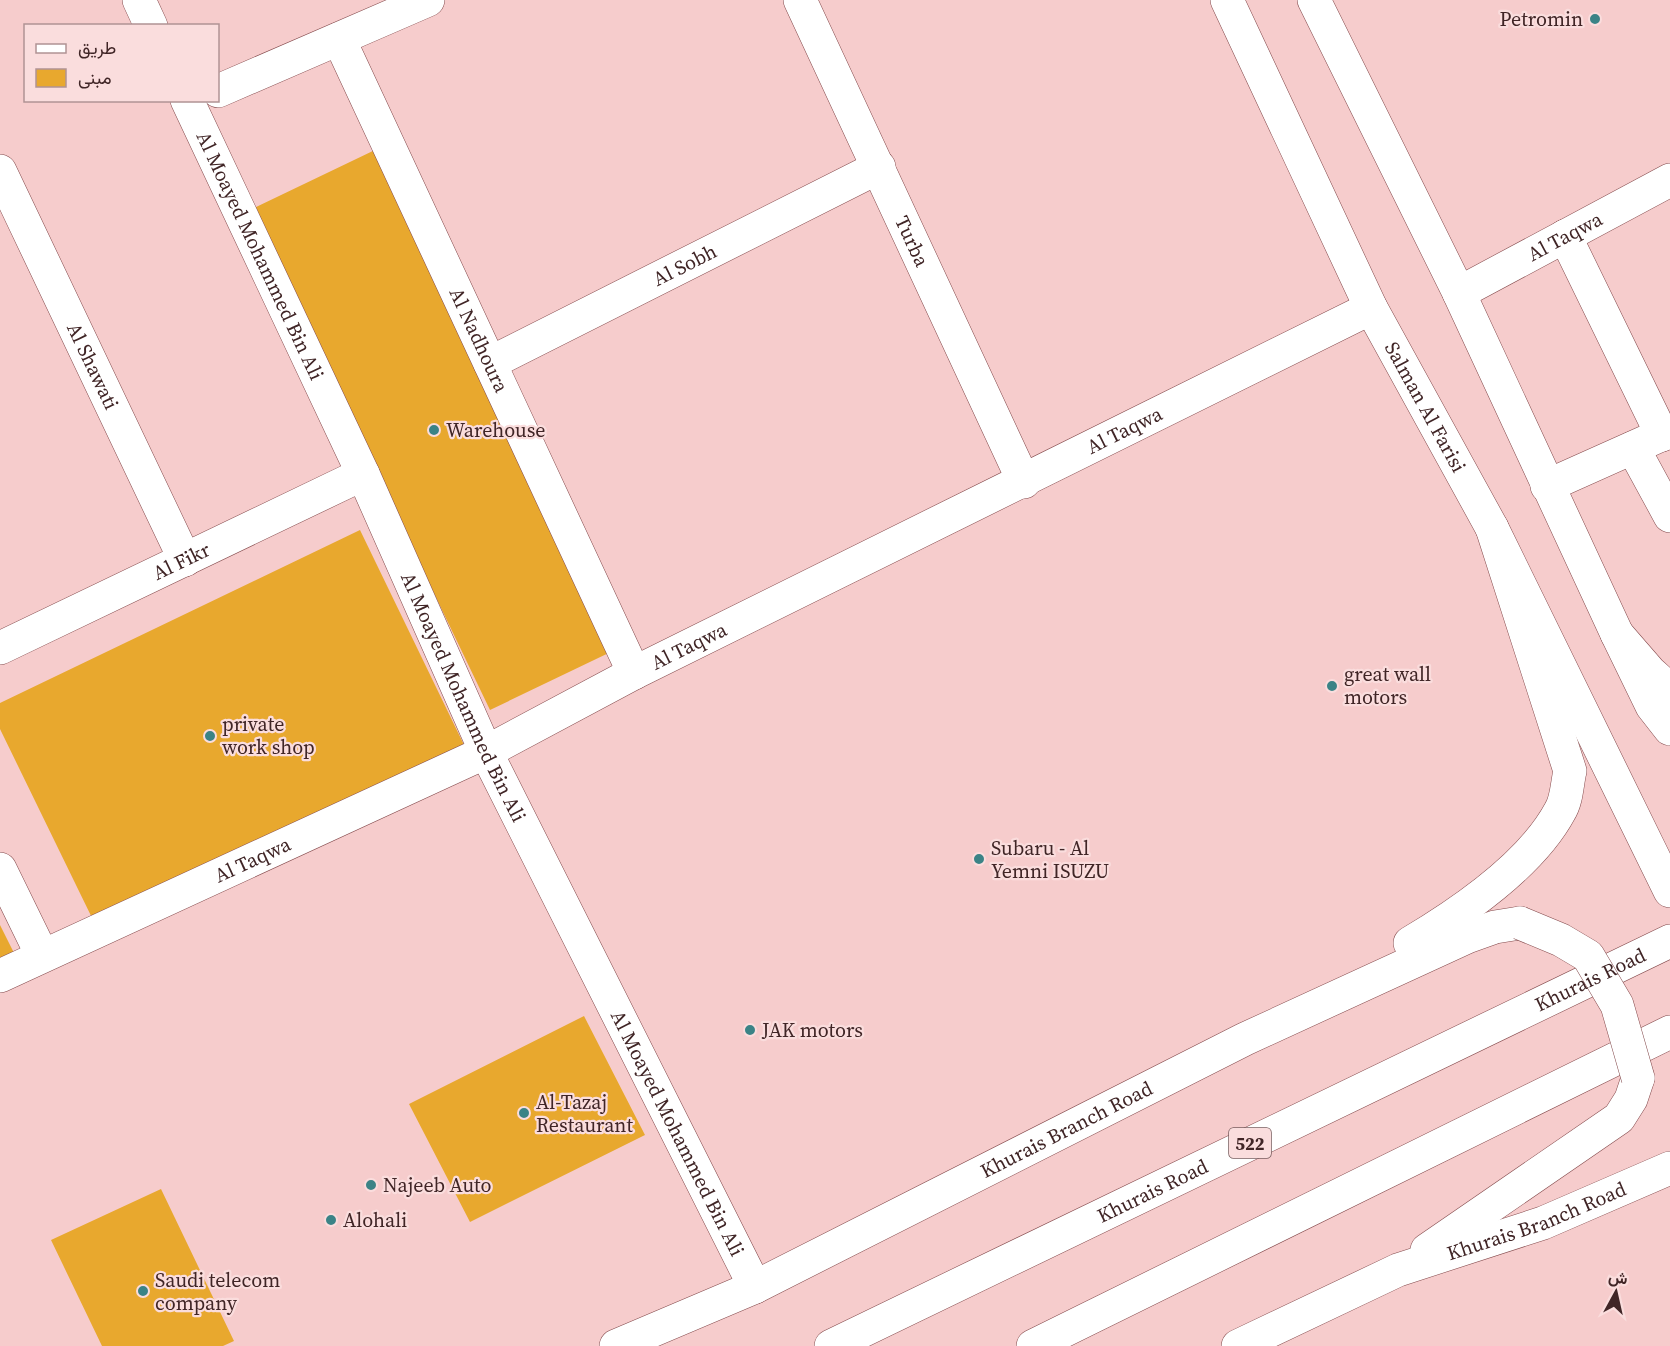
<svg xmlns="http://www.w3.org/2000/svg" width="1670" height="1346" font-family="'Source Serif 4',Vazirmatn,serif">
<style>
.building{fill:#e8a82e}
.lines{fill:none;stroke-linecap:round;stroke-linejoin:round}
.minor-casing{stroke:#844a4c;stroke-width:34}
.major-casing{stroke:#844a4c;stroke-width:34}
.highway-casing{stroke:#844a4c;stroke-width:34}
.minor{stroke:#fff;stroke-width:33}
.major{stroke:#fff;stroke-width:33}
.highway{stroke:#fff;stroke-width:33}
.major-bridge-casing{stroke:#844a4c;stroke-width:34;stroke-linecap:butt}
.major-bridge{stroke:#fff;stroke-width:33}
.poi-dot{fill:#3b8386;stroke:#fadddd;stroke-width:2}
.labels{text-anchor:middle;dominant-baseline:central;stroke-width:4.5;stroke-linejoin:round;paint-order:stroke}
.shield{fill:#fadddd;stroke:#785c5d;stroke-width:1.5}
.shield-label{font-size:18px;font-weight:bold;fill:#402526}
.poi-label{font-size:20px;fill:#402526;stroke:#fadddd;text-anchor:start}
.street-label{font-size:20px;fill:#402526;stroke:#fadddd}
</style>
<rect width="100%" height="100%" fill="#f6cccc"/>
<path class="building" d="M377,149L617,649L490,710L250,210Z
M360,530L465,747L95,924L0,729V703Z
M0,925L17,959L0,967Z
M584,1016L645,1135L470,1222L409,1104Z
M161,1189L234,1341L223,1346H102L51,1240Z"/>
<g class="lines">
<g class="minor-casing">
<g id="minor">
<path d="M139,0L151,26"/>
<path id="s1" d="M800,0L1024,482"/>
<path id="s2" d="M1227,0L1371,308L1492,528L1670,891"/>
<path d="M1314,0L1459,293L1617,634L1652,706L1670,729"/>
<path id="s3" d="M339,39L634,673"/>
<path d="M218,91L428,0"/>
<path id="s4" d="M187,100L363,474L486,752L755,1287"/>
<path id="s5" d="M0,171L185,560"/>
<path d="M1565,236L1662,435"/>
<path id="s6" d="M1459,293L1670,180"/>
<path id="s7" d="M490,363L879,167"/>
<path d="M1633,448L1670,516"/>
<path d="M1547,486L1670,431"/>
<path id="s8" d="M0,648L363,474"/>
<path d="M0,869L42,955"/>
<path id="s9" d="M0,976L486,752L634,673L1371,308"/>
</g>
</g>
<g class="major-casing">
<g id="major">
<path d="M1617,634L1650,672L1670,690"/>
<path d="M1410,943C1462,912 1531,865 1560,811C1567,800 1567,783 1570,771L1492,528"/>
<path d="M1427,1250L1619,1118L1631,1099L1638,1078"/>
<path id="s10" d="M616,1346L755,1287L1245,1039L1467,937L1495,927L1520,923"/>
<path id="s11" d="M1238,1346L1398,1270L1543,1223L1670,1168"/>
</g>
</g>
<g class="highway-casing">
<g id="highway">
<path id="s12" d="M831,1346L1670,941"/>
<path d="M1033,1346L1670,1032"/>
</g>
</g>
<use href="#minor" class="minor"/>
<use href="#major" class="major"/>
<use href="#highway" class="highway"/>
<g class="major-bridge-casing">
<path id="major-bridge" d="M1520,923L1561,940L1588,956L1617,1005L1638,1078"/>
</g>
<use href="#major-bridge" class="major-bridge"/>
</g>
<g class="poi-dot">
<circle cx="1595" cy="19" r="6"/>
<circle cx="434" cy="430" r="6"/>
<circle cx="1332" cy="686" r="6"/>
<circle cx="210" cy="736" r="6"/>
<circle cx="979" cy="859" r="6"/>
<circle cx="750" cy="1030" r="6"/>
<circle cx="524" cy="1113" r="6"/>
<circle cx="371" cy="1185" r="6"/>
<circle cx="331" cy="1220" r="6"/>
<circle cx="143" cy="1291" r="6"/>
</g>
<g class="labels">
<rect class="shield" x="1229" y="1128" width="42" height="30" rx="4.5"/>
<g class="shield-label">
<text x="1250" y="1143">522</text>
</g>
<g class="poi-label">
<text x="1583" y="19" text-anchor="end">Petromin</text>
<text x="446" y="430">Warehouse</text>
<text x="1344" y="674">great wall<tspan x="1344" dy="23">motors</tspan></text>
<text x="222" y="724">private<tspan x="222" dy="23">work shop</tspan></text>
<text x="991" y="848">Subaru - Al<tspan x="991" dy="23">Yemni ISUZU</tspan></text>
<text x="762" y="1030">JAK motors</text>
<text x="536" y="1102">Al-Tazaj<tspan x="536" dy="23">Restaurant</tspan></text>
<text x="383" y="1185">Najeeb Auto</text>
<text x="343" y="1220">Alohali</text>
<text x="155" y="1280">Saudi telecom<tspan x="155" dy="23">company</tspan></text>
</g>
<g class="street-label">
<text stroke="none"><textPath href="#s6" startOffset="120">Al Taqwa</textPath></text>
<text stroke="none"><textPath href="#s1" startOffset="266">Turba</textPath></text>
<text stroke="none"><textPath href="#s4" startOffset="172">Al Moayed Mohammed Bin Ali</textPath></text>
<text stroke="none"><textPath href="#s7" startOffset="218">Al Sobh</textPath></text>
<text stroke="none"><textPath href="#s3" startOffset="332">Al Nadhoura</textPath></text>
<text stroke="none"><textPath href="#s5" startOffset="216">Al Shawati</textPath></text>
<text stroke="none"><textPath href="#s2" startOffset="453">Salman Al Farisi</textPath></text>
<text stroke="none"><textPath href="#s9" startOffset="1250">Al Taqwa</textPath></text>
<text stroke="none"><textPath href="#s8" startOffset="201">Al Fikr</textPath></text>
<text stroke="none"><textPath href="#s9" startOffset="764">Al Taqwa</textPath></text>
<text stroke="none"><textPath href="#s4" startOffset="658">Al Moayed Mohammed Bin Ali</textPath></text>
<text stroke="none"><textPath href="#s9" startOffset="278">Al Taqwa</textPath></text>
<text stroke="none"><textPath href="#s12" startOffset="843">Khurais Road</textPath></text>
<text stroke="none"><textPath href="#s10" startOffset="500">Khurais Branch Road</textPath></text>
<text stroke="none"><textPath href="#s4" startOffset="1144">Al Moayed Mohammed Bin Ali</textPath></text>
<text stroke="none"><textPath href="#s12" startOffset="357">Khurais Road</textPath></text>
<text stroke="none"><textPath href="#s11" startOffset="324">Khurais Branch Road</textPath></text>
</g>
</g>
<rect x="24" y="24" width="195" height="78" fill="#fadddd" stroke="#b09394" stroke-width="1.5"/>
<rect x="36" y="44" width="30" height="9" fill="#ffffff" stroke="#b09394" stroke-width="1.5"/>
<text x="78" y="54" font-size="18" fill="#402526">طريق</text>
<rect x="36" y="69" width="30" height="18" fill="#e8a82e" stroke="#b09394" stroke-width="1.5"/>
<text x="78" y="84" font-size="18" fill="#402526">مبنى</text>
<g transform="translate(1616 1292) rotate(8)" stroke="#fadddd" stroke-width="4.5" paint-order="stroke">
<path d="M0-4.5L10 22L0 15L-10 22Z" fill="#402526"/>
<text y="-9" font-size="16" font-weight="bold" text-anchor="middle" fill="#402526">ش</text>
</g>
</svg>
